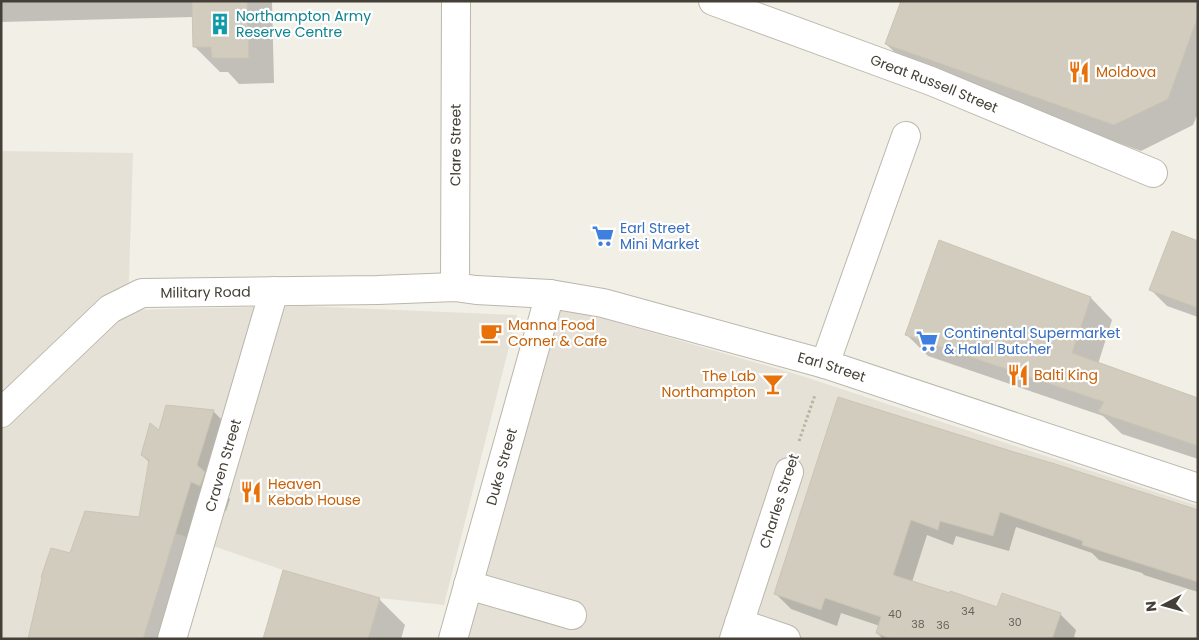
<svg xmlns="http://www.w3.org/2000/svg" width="1199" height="640" font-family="Poppins,sans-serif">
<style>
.residential{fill:#e5e1d6}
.shadow{fill:#0003}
.building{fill:#d2ccbe;stroke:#ccc4b2}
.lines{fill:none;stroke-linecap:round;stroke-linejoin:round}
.minor-casing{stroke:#bcb7ab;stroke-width:30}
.path{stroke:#bcb49e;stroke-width:3;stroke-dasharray:2.5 2.5;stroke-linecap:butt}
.minor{stroke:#fff;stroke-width:28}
.labels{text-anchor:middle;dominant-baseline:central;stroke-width:4.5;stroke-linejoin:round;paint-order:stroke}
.number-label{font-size:11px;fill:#686359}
.culture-label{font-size:14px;fill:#0d838f;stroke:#fff;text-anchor:start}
.food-label{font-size:14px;fill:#c56008;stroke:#fff;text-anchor:start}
.street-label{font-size:14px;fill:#444037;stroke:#fff}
.shop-label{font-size:14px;fill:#366cbe;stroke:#fff;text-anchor:start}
</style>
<rect width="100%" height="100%" fill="#f2efe7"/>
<path class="residential" d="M1,151L133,153L128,310L303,306L517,315L444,605L380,598L283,570L175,533L142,639H1Z
M560,306L799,375L1198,506V639H465Z"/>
<path class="shadow" d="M1,1H281H272L274,83L239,84L228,72H220L194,46L193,17L1,22Z
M1198,1V113L1193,125L1141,151L912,69L886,44Z
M1198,242V317L1167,306L1151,290Z
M1091,298L1112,320L1098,364L1198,399V459L1122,434L1103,416L928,356L907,335Z
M839,398L1198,511V592L1144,575L1142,573L1099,560L1092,553L1016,527L1009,551L956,536L953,545L927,535L912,582L998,609L1060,614L1076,630L1074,637L1080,639H883L877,633L880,626L841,613L837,626L791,609L775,593Z
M213,411L239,437L222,491L230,499L226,511L217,506L176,639H29L70,555L140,518L150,463L142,455L159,432Z
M379,599L405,625L401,639H264Z"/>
<path class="building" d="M192,1H247L249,58H212L211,47H193Z
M901,1H1198V16L1168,99L1114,125L885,44Z
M1172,231L1198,241V308L1149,290Z
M939,240L1091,297L1072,353L1198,398V446L1098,412L1104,402L905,335Z
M838,397L1014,452L1052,463L1198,510V582L1082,545L1083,541L1000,512L993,536L940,521L938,530L911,520L893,575L950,593V591L997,607L1002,593L1061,613L1052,639H891L876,633L881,617L825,598L821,610L774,594Z
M166,405L214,410L197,465L205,472L200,486L191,482L143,639H28L42,578L41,577L51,548L70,553L85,511L139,517L149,460L141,455L150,423L159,430Z
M283,570L380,598L368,639H263Z"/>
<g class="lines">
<g class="minor-casing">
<g id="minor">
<path id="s1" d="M713,1L931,81L1153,173"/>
<path id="s2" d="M455,287L456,1"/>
<path d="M825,364L906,136"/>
<path id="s3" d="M1,413L110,309L142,293L378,290L455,287L476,290L550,294L603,303L825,364L1198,488"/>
<path d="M468,585L572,615"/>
<path d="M739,623L786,639"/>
<path id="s4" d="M172,639L274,291"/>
<path id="s5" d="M453,639L550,294"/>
<path d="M734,639L789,472"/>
</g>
</g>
<path class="path" d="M799,441L815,395"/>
<use href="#minor" class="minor"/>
</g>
<defs>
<g id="building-bare" transform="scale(1.725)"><path d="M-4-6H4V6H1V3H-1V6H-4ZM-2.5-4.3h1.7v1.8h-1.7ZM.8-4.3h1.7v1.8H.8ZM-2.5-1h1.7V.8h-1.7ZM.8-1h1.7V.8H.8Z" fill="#0f9aa8" stroke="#fff" stroke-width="2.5" paint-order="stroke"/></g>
<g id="restaurant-bare" transform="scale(1.725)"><path d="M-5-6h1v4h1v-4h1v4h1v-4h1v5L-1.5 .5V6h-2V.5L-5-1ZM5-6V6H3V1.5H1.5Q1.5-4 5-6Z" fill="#e8710a" stroke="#fff" stroke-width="2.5" paint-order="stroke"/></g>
<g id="supermarket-bare" transform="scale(1.725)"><path d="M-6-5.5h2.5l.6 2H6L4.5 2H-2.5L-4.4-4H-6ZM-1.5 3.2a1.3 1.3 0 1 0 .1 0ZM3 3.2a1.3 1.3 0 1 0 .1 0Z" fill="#3f7fe0" stroke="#fff" stroke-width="2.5" paint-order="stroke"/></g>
<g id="cafe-bare" transform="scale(1.725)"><path d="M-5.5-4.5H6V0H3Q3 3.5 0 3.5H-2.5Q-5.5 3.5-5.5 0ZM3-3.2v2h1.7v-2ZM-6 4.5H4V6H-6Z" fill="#e8710a" stroke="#fff" stroke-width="2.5" paint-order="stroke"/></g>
<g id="bar-bare" transform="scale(1.725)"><path d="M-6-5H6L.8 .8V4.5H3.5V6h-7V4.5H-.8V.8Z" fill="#e8710a" stroke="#fff" stroke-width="2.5" paint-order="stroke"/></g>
</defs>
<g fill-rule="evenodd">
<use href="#building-bare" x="220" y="24"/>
<use href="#restaurant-bare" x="1079" y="72"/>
<use href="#supermarket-bare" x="603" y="236"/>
<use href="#cafe-bare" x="491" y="333"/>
<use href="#supermarket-bare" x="927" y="341"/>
<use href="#restaurant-bare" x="1018" y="375"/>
<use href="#bar-bare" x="773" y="384"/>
<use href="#restaurant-bare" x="251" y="492"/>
</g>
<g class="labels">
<g class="number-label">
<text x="968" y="611">34</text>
<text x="895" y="614">40</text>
<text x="1015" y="622">30</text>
<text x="918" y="624">38</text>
<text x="943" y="625">36</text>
</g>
<g class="culture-label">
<text x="236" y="16">Northampton Army<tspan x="236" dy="16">Reserve Centre</tspan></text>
</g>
<g class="food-label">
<text x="1096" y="72">Moldova</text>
<text x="508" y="325">Manna Food<tspan x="508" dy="16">Corner &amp; Cafe</tspan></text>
<text x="1034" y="375">Balti King</text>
<text x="756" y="376" text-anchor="end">The Lab<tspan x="756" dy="16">Northampton</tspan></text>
<text x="268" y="484">Heaven<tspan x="268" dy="16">Kebab House</tspan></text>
</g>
<g class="street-label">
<text stroke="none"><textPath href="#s1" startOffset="236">Great Russell Street</textPath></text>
<text stroke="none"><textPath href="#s2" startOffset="142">Clare Street</textPath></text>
<text stroke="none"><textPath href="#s3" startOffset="250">Military Road</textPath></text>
<text stroke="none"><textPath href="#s3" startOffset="886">Earl Street</textPath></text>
<text stroke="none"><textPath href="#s4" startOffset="181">Craven Street</textPath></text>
<text stroke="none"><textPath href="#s5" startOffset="179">Duke Street</textPath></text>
<text transform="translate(779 501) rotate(-72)">Charles Street</text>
</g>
<g class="shop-label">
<text x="620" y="228">Earl Street<tspan x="620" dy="16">Mini Market</tspan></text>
<text x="944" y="333">Continental Supermarket<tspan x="944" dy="16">&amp; Halal Butcher</tspan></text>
</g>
</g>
<rect width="1199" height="640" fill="none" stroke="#444037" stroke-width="5"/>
<g transform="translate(1164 605) rotate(264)" stroke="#ffffff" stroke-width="4" paint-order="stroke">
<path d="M0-4L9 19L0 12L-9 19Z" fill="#444037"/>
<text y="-8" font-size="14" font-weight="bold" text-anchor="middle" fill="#444037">N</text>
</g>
</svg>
